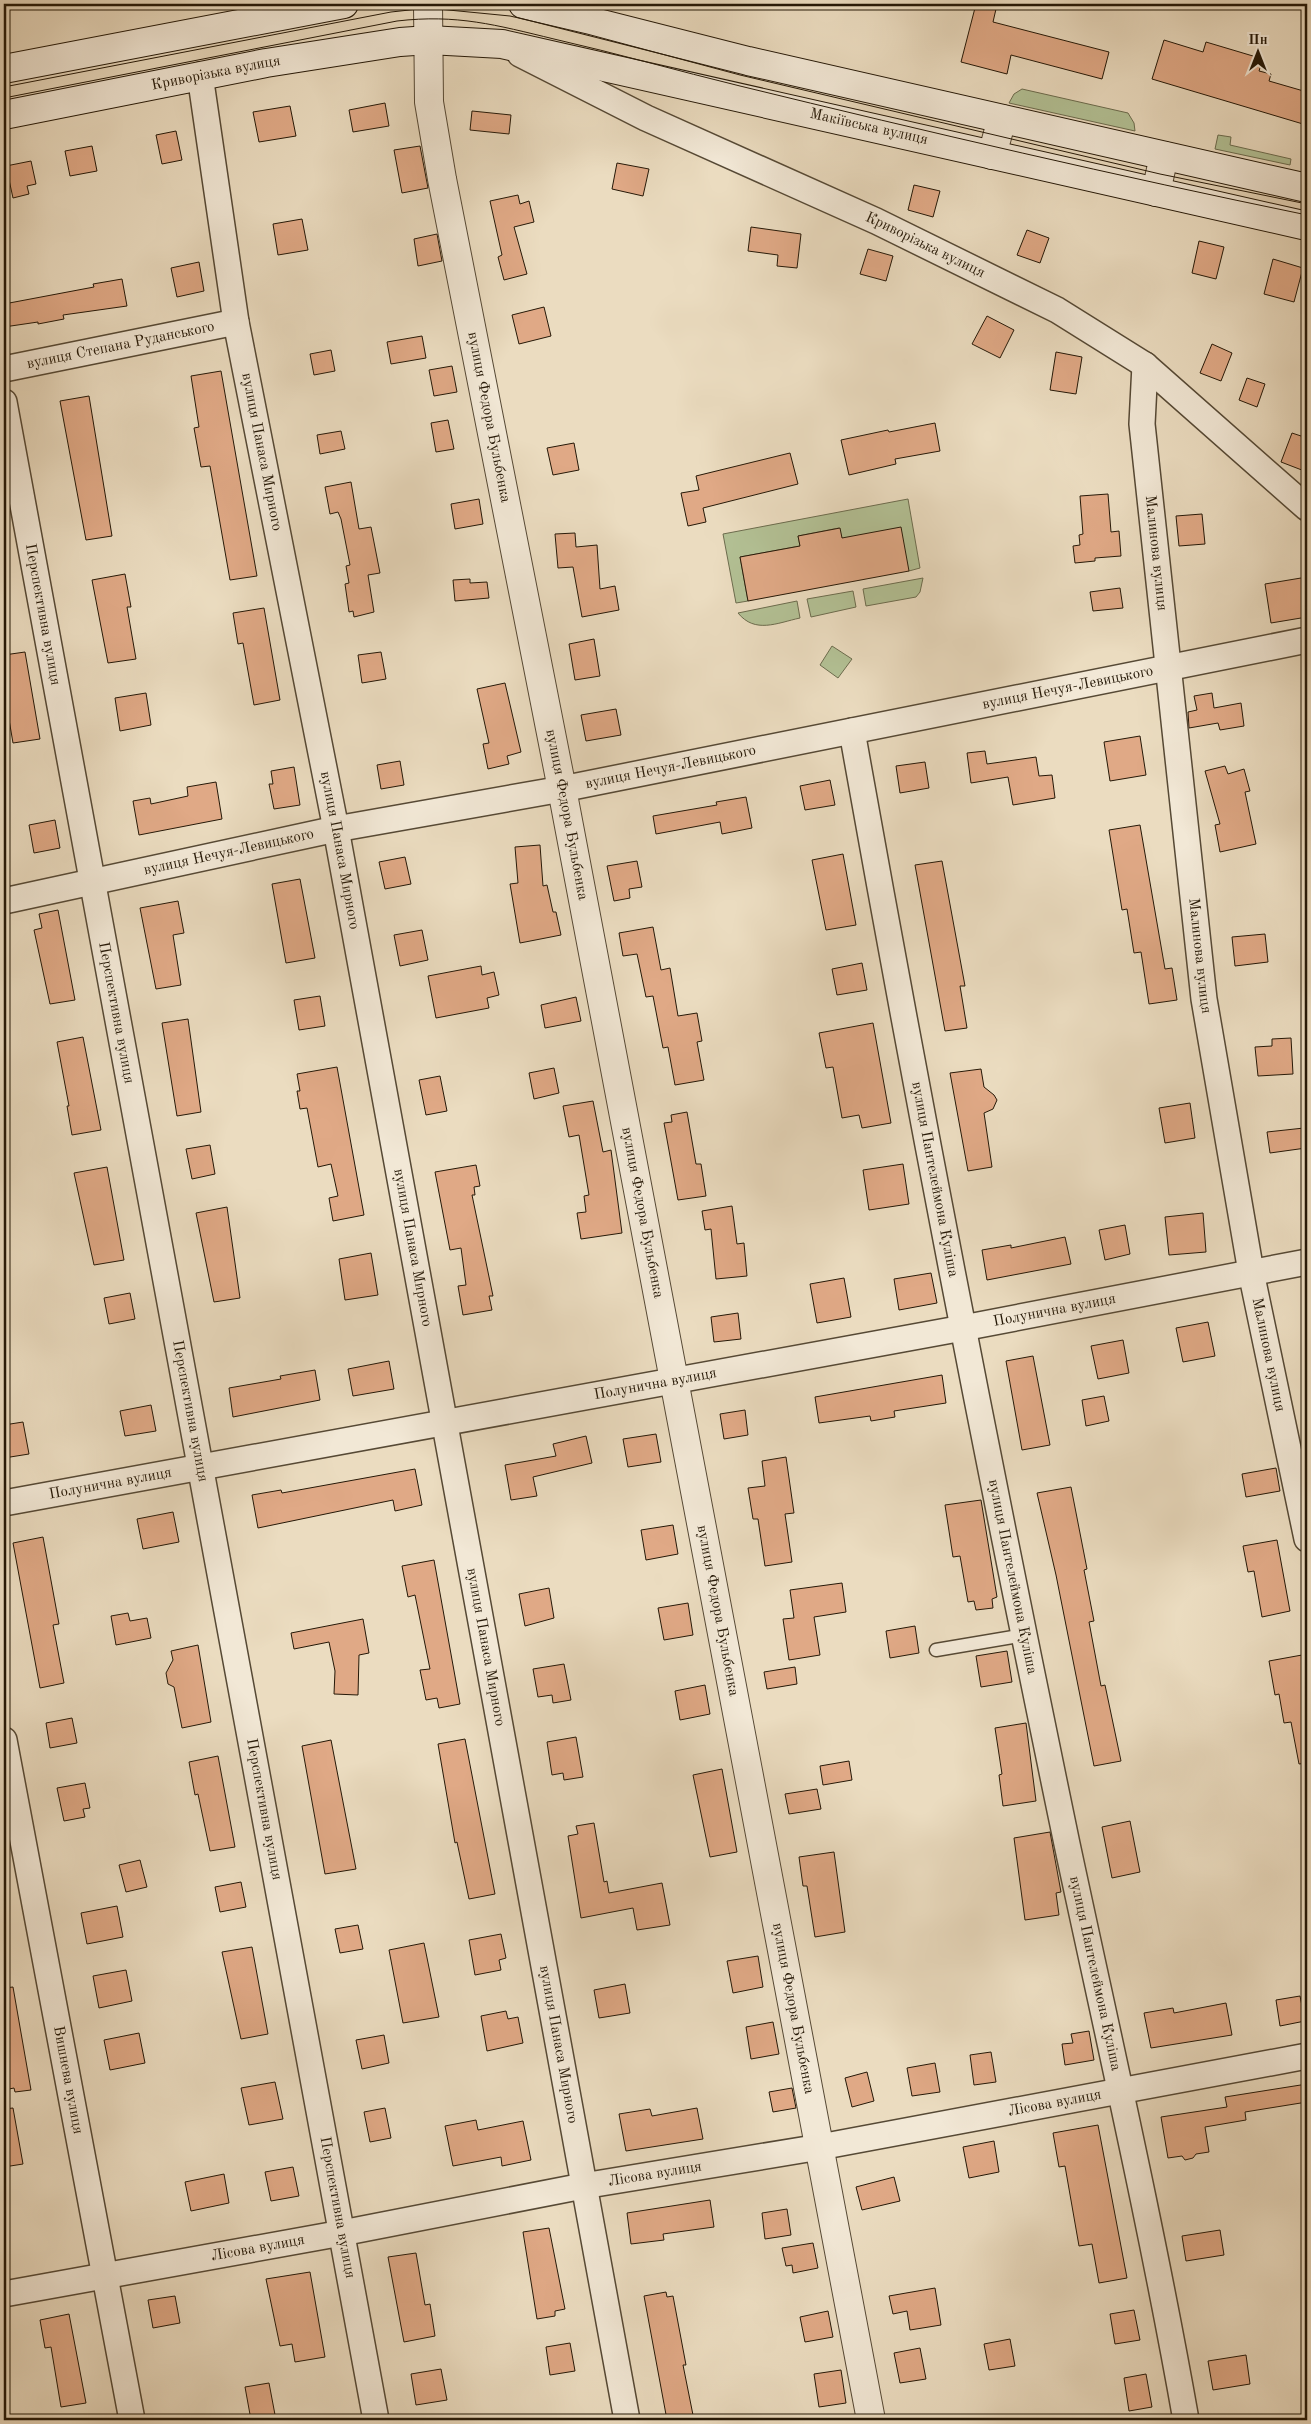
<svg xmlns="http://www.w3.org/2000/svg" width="1311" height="2424" font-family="'Old Standard TT',serif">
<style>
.green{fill:#b3c195;stroke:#6c6c4e}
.building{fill:#e0a986;stroke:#251807}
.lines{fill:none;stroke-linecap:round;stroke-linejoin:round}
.service-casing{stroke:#564935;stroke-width:15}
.minor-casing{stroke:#564935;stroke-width:28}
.tertiary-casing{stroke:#564935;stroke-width:30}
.secondary-casing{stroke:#251807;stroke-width:30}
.service{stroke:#f2e8d6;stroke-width:12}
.minor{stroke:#f2e8d6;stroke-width:25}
.tertiary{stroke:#f2e8d6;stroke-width:28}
.secondary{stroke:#f2e8d6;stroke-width:28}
.tram{stroke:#251807;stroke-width:1}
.labels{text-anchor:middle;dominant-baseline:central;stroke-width:4.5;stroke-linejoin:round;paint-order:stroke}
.street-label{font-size:15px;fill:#251807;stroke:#f2e8d6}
</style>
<rect width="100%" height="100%" fill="#ebdcc0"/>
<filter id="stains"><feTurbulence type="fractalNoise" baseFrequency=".004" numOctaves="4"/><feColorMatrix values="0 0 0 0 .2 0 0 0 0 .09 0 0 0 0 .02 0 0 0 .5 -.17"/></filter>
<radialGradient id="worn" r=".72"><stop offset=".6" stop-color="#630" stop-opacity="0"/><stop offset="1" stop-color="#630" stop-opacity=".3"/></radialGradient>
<path class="green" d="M1022,89L1128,113L1134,123L1135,131L1009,103L1014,94Z
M1218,135L1231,137L1230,145L1291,159L1290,165L1215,149Z
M908,499L920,568L909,571L842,538L839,528L798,536L800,546L740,557L748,601L736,603L723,534Z
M923,578L920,592L916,597L866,606L863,589Z
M853,591L856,607L811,617L807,599Z
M797,601L800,618C777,623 755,634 738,613Z
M832,646L852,659L838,678L820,665Z"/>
<path class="building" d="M976,4L996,9L993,22L1109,52L1102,79L1011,55L1007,74L961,62Z
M1164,40L1203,52L1206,42L1263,59L1259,71L1271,74L1269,81L1307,92V109L1303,124L1152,79Z
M385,103L389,126L353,132L349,110Z
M290,106L296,136L259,142L253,112Z
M472,111L511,115L509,134L470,130Z
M176,131L182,160L162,164L156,135Z
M92,146L97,171L70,176L65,151Z
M420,146L428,188L402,193L394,150Z
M31,161L36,184L27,186L29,194L13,198L6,166Z
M617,163L649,169L643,196L612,189Z
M914,185L940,191L933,217L908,210Z
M518,195L520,204L529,201L534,222L514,227L527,274L504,280L498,257L502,255L490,201Z
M302,219L308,250L278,255L273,224Z
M751,227L801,234L797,268L777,266L778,255L748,251Z
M1027,230L1049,238L1040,263L1017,255Z
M437,234L442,261L418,266L414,239Z
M1199,241L1224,247L1216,279L1192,273Z
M868,249L893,256L886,281L860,274Z
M1273,259L1303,268L1294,302L1264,294Z
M199,262L204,291L177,297L171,268Z
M122,279L127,306L63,315L64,319L38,324V322L4,327V304L94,287L93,284Z
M544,307L551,336L519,344L512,315Z
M987,316L1014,330L1000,358L972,344Z
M422,336L426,358L391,364L387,342Z
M1212,344L1232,353L1221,381L1200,373Z
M331,350L335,371L314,375L310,354Z
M1056,352L1082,357L1076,394L1050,390Z
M452,366L457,392L434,396L429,370Z
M221,371L257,576L230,580L210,466L201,467L194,428L199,427L191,376Z
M1247,378L1265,384L1257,407L1239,400Z
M89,396L112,536L86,540L60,401Z
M448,420L454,449L436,452L431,423Z
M935,423L940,451L895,459L896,464L849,475L841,440L888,430L889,432Z
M341,431L345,449L320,454L317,435Z
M1292,433L1307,438V472L1281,462Z
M574,443L579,470L553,475L547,448Z
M790,453L798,484L703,508L706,522L688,526L681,493L699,490L696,476Z
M351,482L359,529L371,527L380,573L368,575L374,612L354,617L353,611L349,612L345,584L349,583L346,566L350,565L341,519L338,512L330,514L325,487Z
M1108,494L1111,532L1119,531L1121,556L1095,558V561L1075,563L1073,546L1080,545L1079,535L1083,534L1080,496Z
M479,499L483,524L455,529L451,504Z
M1202,514L1205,544L1179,546L1176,516Z
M901,527L909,571L748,601L740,557L800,546L798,536L840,528L842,538Z
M575,533L576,547L597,545L600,589L615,586L619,610L582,617L573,567L558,568L555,534Z
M125,574L131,607H127L136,659L108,663L92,580Z
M1307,577V617L1271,623L1265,584Z
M470,579V583L487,582L489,598L455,601L453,580Z
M1120,588L1123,608L1093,611L1090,592Z
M264,608L280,700L254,705L243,643L238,644L233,613Z
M594,639L600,676L575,680L569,644Z
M25,652L40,739L13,743L4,690V655Z
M381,652L386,679L362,683L358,655Z
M505,683L521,752L507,756L509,764L488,769L483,744L489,743L477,689Z
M146,693L151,725L120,731L115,698Z
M1212,693L1214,708L1241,703L1244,726L1220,730L1218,723L1189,728L1188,712L1197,710L1194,696Z
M616,709L621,735L586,741L581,715Z
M1140,736L1146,775L1110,781L1104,742Z
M985,751L987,764L1036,757L1039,776L1052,775L1055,798L1013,805L1008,777L971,783L967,753Z
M400,761L404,785L381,789L377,765Z
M925,762L929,788L900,793L896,766Z
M1225,766L1228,774L1244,769L1250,791L1245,792L1256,844L1220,852L1215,825L1220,824L1205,771Z
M294,767L300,805L274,809L269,784H273L271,771Z
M830,780L835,805L805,810L800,786Z
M216,782L222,819L139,835L133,801L150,798L151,804L188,796L187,787Z
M746,797L752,828L722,834L720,822L656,834L653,816L717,805L716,802Z
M55,820L60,848L34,853L29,825Z
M1140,825L1165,969L1172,968L1177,1000L1149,1004L1141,952L1134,953L1127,909L1122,910L1109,830Z
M540,845L543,886L547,885L553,912H556L561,935L520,943L510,884L518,883L515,847Z
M843,854L856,925L826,930L812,860Z
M405,857L411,884L385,889L379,862Z
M637,861L642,887L629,889L630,898L614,901L607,866Z
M942,861L965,986H960L967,1028L945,1031L915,865Z
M300,879L315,958L286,963L272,884Z
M178,901L184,933L173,935L181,985L156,989L140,908Z
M58,910L75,1000L50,1004L34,930L42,928L39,914Z
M653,927L661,970L670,968L678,1016L697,1013L702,1041L697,1042L704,1080L675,1085L668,1047L663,1048L653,996L646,997L637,954L623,956L619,933Z
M422,930L428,960L400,966L394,935Z
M1265,934L1268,962L1235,966L1232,937Z
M862,963L867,990L837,995L832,969Z
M481,966L482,975L494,972L499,995L487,998L489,1008L436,1018L428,976Z
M320,996L325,1026L299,1030L294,1000Z
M576,997L581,1021L545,1028L541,1005Z
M188,1019L201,1112L177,1116L162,1023Z
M873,1023L891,1123L862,1128L859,1115L842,1118L833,1067L826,1068L819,1033Z
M83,1037L101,1130L72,1135L67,1106H69L57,1042Z
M1291,1038L1293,1074L1258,1076L1255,1047L1272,1046V1039Z
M337,1067L364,1215L333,1221L329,1198L338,1196L331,1164L318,1167L307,1108L300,1109L297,1091H300L297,1074Z
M554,1068L559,1093L534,1099L529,1073Z
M981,1069L984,1087L994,1095L997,1100L993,1109L984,1113L992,1167L968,1171L950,1073Z
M440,1076L447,1111L426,1115L419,1080Z
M593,1101L603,1152L611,1150L622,1233L581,1239L577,1213L586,1212L584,1196L589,1195L579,1135L569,1137L563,1106Z
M1190,1103L1195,1138L1165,1143L1159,1108Z
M687,1112L696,1164H701L706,1196L678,1200L664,1123L672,1122L671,1115Z
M1304,1128L1306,1148L1270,1153L1267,1132Z
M210,1145L215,1174L192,1179L186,1149Z
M903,1164L909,1204L869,1210L863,1170Z
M476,1165L480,1186L474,1187L475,1195H472L493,1296H489L492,1310L463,1315L458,1286L466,1285L461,1248L450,1250L435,1172Z
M107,1167L124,1260L94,1265L74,1173Z
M732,1206L737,1244L744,1243L747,1276L716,1279L711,1229L705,1230L702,1211Z
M227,1207L240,1298L214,1302L196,1213Z
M1203,1213L1206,1252L1169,1255L1165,1217Z
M1125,1225L1130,1254L1105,1260L1099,1230Z
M1065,1237L1071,1264L987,1280L982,1250L1011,1245V1248Z
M371,1253L378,1295L345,1300L339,1259Z
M931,1273L937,1303L899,1310L894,1279Z
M844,1278L851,1317L817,1323L810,1284Z
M130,1293L135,1319L109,1324L104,1298Z
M738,1313L741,1339L714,1342L711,1317Z
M1208,1322L1215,1356L1183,1362L1176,1328Z
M1123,1340L1129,1373L1098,1379L1091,1346Z
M1033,1356L1050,1445L1022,1450L1006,1361Z
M389,1361L394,1389L353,1396L348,1369Z
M315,1370L320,1400L233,1417L229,1388L281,1379L280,1376Z
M942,1375L946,1403L894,1411L895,1417L871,1421L870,1416L819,1423L815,1397Z
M1104,1396L1109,1421L1086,1426L1082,1400Z
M151,1405L156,1431L125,1436L120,1411Z
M745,1410L748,1435L724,1439L720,1414Z
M23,1422L29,1454L4,1458V1425Z
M656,1434L661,1462L628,1467L623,1439Z
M586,1436L592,1463L533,1477L537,1496L511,1500L505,1465L556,1456L553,1444Z
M786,1457L794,1513L785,1514L792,1562L765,1566L758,1519H753L748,1488L765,1486L762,1461Z
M1276,1468L1280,1491L1246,1497L1242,1474Z
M415,1469L422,1505L395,1511L393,1500L258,1528L252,1495L281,1490L282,1493Z
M1071,1487L1087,1569L1084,1570L1094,1621L1089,1622L1101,1686L1105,1685L1121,1761L1094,1766L1056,1575L1037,1493Z
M981,1500L997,1597L992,1599L993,1608L976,1610L974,1601L968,1602L960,1556L953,1557L945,1505Z
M173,1512L179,1542L143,1549L137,1519Z
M673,1525L678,1554L646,1560L641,1530Z
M43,1537L59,1624L53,1625L64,1683L40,1688L13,1543Z
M1277,1540L1290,1611L1262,1617L1254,1571L1248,1572L1243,1546Z
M434,1560L460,1704L439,1708L437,1698L426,1700L420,1670L430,1669L415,1595L408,1597L402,1566Z
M842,1583L846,1612L814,1617L820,1655L789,1660L783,1619L794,1618L790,1590Z
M549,1588L554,1618L525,1626L519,1594Z
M688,1603L693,1635L664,1640L658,1608Z
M128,1613L130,1621L147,1618L151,1638L116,1645L111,1616Z
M363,1619L369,1653L359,1655L358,1695L334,1694L335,1671L329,1642L294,1649L291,1633Z
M915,1626L919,1653L890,1658L886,1631Z
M198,1645L211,1722L182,1728L174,1687L168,1684L166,1673L173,1660L171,1651Z
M1007,1651L1012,1682L981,1687L976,1656Z
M1302,1655L1307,1682V1763L1299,1764L1291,1722L1284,1723L1279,1694L1275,1695L1269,1661Z
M564,1664L571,1700L553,1703L552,1695L538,1697L533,1669Z
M795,1667L797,1684L767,1689L764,1672Z
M705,1685L710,1714L680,1720L675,1691Z
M72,1718L77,1743L50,1748L46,1723Z
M1026,1723L1036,1801L1003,1806L999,1775L1002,1774L995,1728Z
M576,1737L583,1777L564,1780L563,1773L552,1775L547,1742Z
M465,1739L495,1894L469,1899L457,1842L455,1843L438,1744Z
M331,1740L356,1869L325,1874L302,1746Z
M218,1756L235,1847L210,1851L198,1794L195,1795L189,1762Z
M849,1761L852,1780L823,1785L820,1766Z
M722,1769L737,1852L710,1857L693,1775Z
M85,1783L90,1808L83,1809L85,1817L64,1821L57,1788Z
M817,1789L821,1809L789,1814L785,1794Z
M1130,1821L1140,1872L1112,1878L1102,1827Z
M594,1823L604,1882L607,1881L609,1893L662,1883L670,1925L637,1930L633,1908L581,1918L568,1836L578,1834L576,1826Z
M1050,1832L1061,1892L1056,1893L1059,1915L1025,1920L1014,1838Z
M834,1852L845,1932L815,1937L807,1886H803L799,1857Z
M140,1860L147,1887L126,1892L119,1865Z
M241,1882L246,1907L220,1912L215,1887Z
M117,1906L123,1937L87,1944L81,1913Z
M358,1925L363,1949L340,1953L335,1929Z
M501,1934L506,1958L499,1960L501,1970L475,1975L469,1940Z
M424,1943L439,2017L403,2023L389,1950Z
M252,1947L268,2034L241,2039L222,1952Z
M758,1956L763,1987L733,1993L727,1961Z
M126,1970L132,2001L99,2008L93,1976Z
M625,1984L630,2013L599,2018L594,1990Z
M13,1987L31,2090L15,2092L14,2088L4,2090V1988Z
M1300,1996L1305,2021L1280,2026L1276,2000Z
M1226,2003L1232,2035L1151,2048L1144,2013L1173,2008L1174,2013Z
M506,2011L508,2019L518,2017L523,2043L487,2051L481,2016Z
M773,2022L779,2054L751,2059L746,2027Z
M1089,2031L1094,2060L1065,2065L1062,2044L1073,2043L1071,2034Z
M139,2033L145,2063L110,2070L104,2040Z
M384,2035L389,2063L362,2069L356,2040Z
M991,2052L996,2082L974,2085L970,2055Z
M935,2063L940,2092L912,2096L907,2068Z
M867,2072L874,2101L852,2107L845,2078Z
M275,2082L283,2119L249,2125L241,2088Z
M1307,2084V2102L1245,2112L1246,2120L1205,2127L1209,2152L1196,2154L1193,2158L1185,2160L1182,2156L1168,2158L1161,2117L1227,2107L1225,2097Z
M792,2088L796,2108L773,2112L769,2092Z
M13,2108L23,2164L4,2167V2109Z
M385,2108L391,2138L370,2142L364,2112Z
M697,2108L703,2139L626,2151L619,2114L650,2109L652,2116Z
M476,2120L478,2130L523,2121L531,2160L502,2166L501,2157L453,2166L445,2126Z
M1098,2125L1127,2278L1099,2283L1092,2244L1079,2246L1065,2166L1059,2167L1053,2133Z
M994,2141L999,2172L969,2178L963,2147Z
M293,2167L299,2196L271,2201L265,2172Z
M224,2174L229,2203L191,2211L185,2182Z
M894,2177L900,2201L862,2210L856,2187Z
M710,2200L714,2227L663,2234L664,2240L631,2244L627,2213Z
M787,2209L791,2235L765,2239L762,2213Z
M549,2228L565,2309L555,2311V2316L537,2319L523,2232Z
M1220,2230L1224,2255L1186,2261L1182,2236Z
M813,2243L818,2268L793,2273L792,2265L786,2266L782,2248Z
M416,2253L425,2305L430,2304L435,2336L404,2342L388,2257Z
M310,2272L325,2357L295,2362L292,2344L280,2346L266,2279Z
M935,2288L941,2325L910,2330L907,2311L893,2314L889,2296Z
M666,2292L667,2297L673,2296L686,2365H683L694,2420H667L644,2296Z
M175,2296L180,2323L153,2328L148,2300Z
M1134,2310L1140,2340L1115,2344L1110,2314Z
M828,2311L833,2337L805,2342L800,2317Z
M69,2314L86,2403L61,2407L51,2347L45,2348L40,2320Z
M1010,2339L1015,2366L989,2370L984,2344Z
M570,2343L575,2371L550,2375L546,2347Z
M920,2348L926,2379L900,2383L894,2353Z
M1246,2355L1250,2384L1213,2390L1208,2361Z
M441,2369L447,2400L416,2405L411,2374Z
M841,2370L846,2403L819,2407L814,2374Z
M1146,2374L1152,2407L1129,2411L1124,2378Z
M269,2383L276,2420H251L245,2387Z"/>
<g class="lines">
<g class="service-casing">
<path id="service" d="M936,1650L1025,1635"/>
</g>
<g class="minor-casing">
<g id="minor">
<path id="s1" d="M520,54L646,118L876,221L1057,310L1145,365L1307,508"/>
<path id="s2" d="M200,75L236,322L336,829L627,2420"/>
<path id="s3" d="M1145,365L1142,424L1204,999L1251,1272L1307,1539"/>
<path id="s4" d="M4,369L236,322"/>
<path id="s5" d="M4,402C126,1075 254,1747 376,2420"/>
<path id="s6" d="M852,731C918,1103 990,1474 1067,1844C1108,2036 1152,2227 1186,2420"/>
<path id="s7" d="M4,901L336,829L562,789L1307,640"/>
<path id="s8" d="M4,1503L963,1328L1307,1262"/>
<path id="s9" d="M4,1740L132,2420"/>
<path id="s10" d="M4,2294L342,2233L583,2186L820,2147L1307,2056"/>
</g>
</g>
<g class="tertiary-casing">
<g id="tertiary">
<path id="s11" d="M428,4L429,102L442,179L562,789L871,2420"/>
<path d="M992,155L1002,119"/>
<path d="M1156,192L1164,156"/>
</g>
</g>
<g class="secondary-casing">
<g id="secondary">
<path d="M523,4L748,61L1307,188"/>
<path d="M4,69L344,4"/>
<path id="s12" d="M4,115L266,63L400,42L429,40L502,44L1307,226"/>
</g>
</g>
<use href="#service" class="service"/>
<use href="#minor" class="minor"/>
<use href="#tertiary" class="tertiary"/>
<use href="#secondary" class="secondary"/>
<path class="tram" d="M4,87L391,12L428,8L510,16L587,34L740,75L1160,174L1307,204
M4,98L397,21C457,14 496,25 554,39C616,53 678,71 740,86C928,132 1117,176 1307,215"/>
</g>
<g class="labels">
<g class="street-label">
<text stroke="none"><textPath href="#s12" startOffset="216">Криворізька вулиця</textPath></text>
<text stroke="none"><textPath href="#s12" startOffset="881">Макіївська вулиця</textPath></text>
<text stroke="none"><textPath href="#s1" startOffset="448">Криворізька вулиця</textPath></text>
<text stroke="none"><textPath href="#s4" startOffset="119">вулиця Степана Руданського</textPath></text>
<text stroke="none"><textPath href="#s11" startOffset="419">вулиця Федора Бульбенка</textPath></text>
<text stroke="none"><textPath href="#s2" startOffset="382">вулиця Панаса Мирного</textPath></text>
<text stroke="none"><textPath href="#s3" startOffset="189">Малинова вулиця</textPath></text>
<text stroke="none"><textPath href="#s5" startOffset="216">Перспективна вулиця</textPath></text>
<text stroke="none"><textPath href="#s7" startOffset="1085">вулиця Нечуя-Левицького</textPath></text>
<text stroke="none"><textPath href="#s7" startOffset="680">вулиця Нечуя-Левицького</textPath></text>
<text stroke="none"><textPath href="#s11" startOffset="824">вулиця Федора Бульбенка</textPath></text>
<text stroke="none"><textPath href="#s2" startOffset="788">вулиця Панаса Мирного</textPath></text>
<text stroke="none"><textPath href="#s7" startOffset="230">вулиця Нечуя-Левицького</textPath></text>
<text stroke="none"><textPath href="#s3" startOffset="594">Малинова вулиця</textPath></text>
<text stroke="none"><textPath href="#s5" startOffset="621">Перспективна вулиця</textPath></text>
<text stroke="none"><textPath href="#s6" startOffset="456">вулиця Пантелеймона Куліша</textPath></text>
<text stroke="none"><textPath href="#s11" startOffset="1229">вулиця Федора Бульбенка</textPath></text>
<text stroke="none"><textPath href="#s2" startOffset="1192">вулиця Панаса Мирного</textPath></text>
<text stroke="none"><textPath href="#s8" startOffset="1068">Полунична вулиця</textPath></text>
<text stroke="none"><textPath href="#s3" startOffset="999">Малинова вулиця</textPath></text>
<text stroke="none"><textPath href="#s8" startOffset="662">Полунична вулиця</textPath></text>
<text stroke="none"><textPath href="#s5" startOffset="1026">Перспективна вулиця</textPath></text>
<text stroke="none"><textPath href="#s8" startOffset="108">Полунична вулиця</textPath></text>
<text stroke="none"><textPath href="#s6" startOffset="861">вулиця Пантелеймона Куліша</textPath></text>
<text stroke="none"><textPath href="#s11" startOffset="1634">вулиця Федора Бульбенка</textPath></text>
<text stroke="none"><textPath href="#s2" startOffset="1598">вулиця Панаса Мирного</textPath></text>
<text stroke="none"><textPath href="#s5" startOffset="1431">Перспективна вулиця</textPath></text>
<text stroke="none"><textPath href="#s6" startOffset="1266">вулиця Пантелеймона Куліша</textPath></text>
<text stroke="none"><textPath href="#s11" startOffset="2039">вулиця Федора Бульбенка</textPath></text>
<text stroke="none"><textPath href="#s2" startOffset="2002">вулиця Панаса Мирного</textPath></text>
<text stroke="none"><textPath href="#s9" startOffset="346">Вишнева вулиця</textPath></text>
<text stroke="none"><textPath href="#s10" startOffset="1068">Лісова вулиця</textPath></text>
<text stroke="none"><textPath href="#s10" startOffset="662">Лісова вулиця</textPath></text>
<text stroke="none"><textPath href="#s5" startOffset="1836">Перспективна вулиця</textPath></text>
<text stroke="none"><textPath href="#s10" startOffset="258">Лісова вулиця</textPath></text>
</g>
</g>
<rect width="1311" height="2424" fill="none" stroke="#ebdcc0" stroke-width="20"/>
<rect x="5" y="5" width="1301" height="2414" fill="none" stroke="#251807" stroke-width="2.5"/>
<rect x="10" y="10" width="1291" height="2404" fill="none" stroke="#251807"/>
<g transform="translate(1258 52)" stroke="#f2e8d6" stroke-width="4" paint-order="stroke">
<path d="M0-4L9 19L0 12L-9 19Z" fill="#251807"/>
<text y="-8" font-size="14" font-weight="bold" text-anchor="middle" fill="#251807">Пн</text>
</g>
<rect width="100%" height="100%" filter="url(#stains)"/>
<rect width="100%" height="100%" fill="url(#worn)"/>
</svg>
